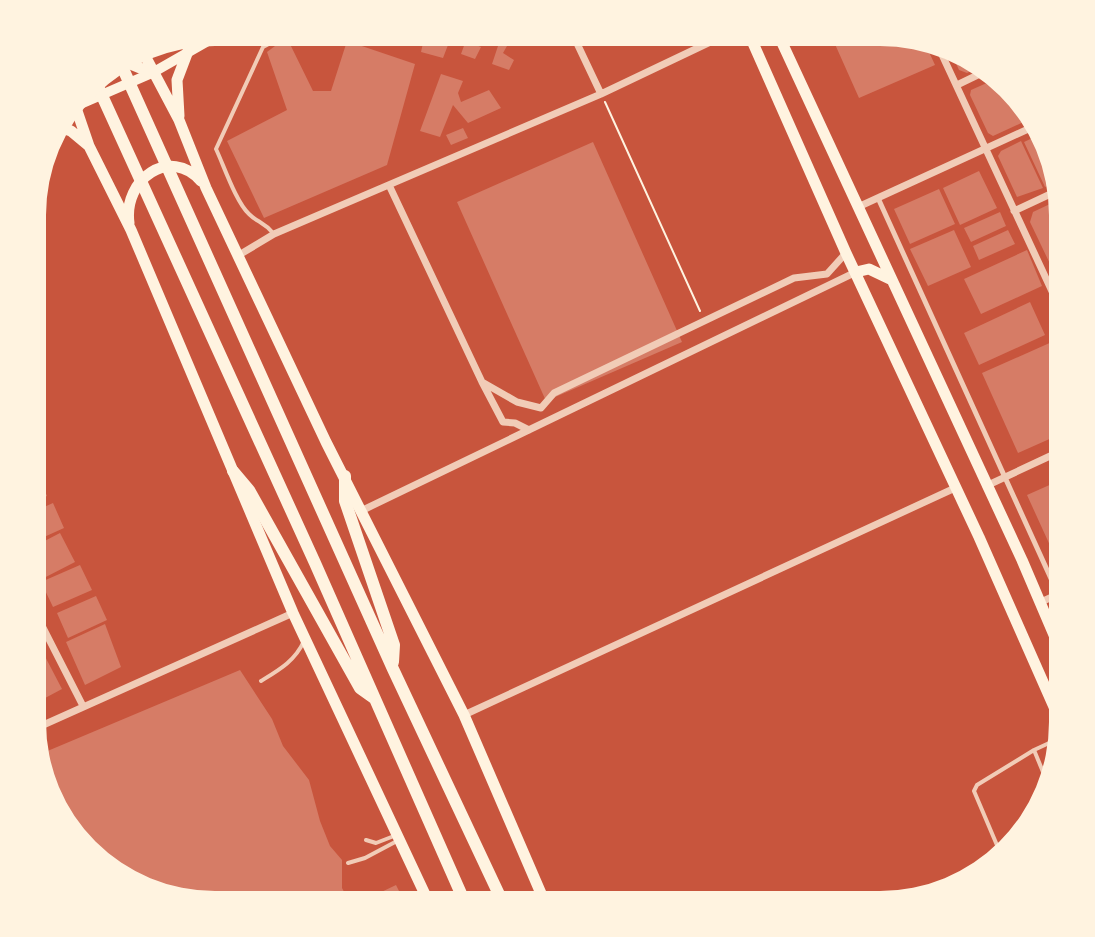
<svg xmlns="http://www.w3.org/2000/svg" width="1095" height="937" font-family="'Varela Round',sans-serif">
<style>
.building{fill:#d67c66}
.lines{fill:none;stroke-linecap:round;stroke-linejoin:round}
.path{stroke:#fff3e0;stroke-width:2}
.service{stroke:#f1ccb7;stroke-width:4}
.pedestrian{stroke:#f1ccb7;stroke-width:5}
.minor{stroke:#f1ccb7;stroke-width:7}
.secondary{stroke:#fff3e0;stroke-width:10}
.primary{stroke:#fff3e0;stroke-width:11}
.motorway{stroke:#fff3e0;stroke-width:12}
</style>
<rect width="100%" height="100%" fill="#c8553d"/>
<path class="building" d="M892,32L924,41L935,65L859,98L830,33Z
M427,38L448,45L443,58L421,52L423,43L412,39Z
M452,38H474L471,43L481,47L475,59L461,54L465,43Z
M283,40H288L313,91H331L347,41L415,64L387,165L264,218L227,141L287,110L267,52Z
M499,43L507,46L503,53L514,60L509,70L492,64Z
M949,48L961,51L982,66L967,73L959,70Z
M441,74L463,81L458,93L461,102L489,90L501,108L468,123L453,105L440,137L420,131Z
M998,78L1010,86L1032,118L993,136L988,133L970,95L971,90Z
M463,128L468,138L451,145L446,135Z
M1043,133L1057,182L1045,187L1024,142Z
M1021,141L1043,188L1017,197L998,156L1001,151Z
M593,142L682,342L546,401L457,202Z
M979,171L997,208L960,225L943,188Z
M939,189L955,224L910,244L894,209Z
M1050,204L1063,230V291L1030,222L1033,212Z
M1000,212L1006,226L971,242L964,228Z
M954,230L971,267L928,286L910,249Z
M1008,230L1015,244L979,260L973,246Z
M1027,250L1042,286L981,314L964,279Z
M1030,302L1045,335L979,365L964,333Z
M1063,337V433L1018,453L982,373Z
M36,471L47,496L33,502V472Z
M1063,479V574L1027,495Z
M53,503L64,528L33,542V512Z
M60,533L75,562L38,581L33,571V547Z
M80,565L92,590L53,607L41,582Z
M96,596L107,620L68,638L57,613Z
M105,624L121,667L85,685L66,642Z
M39,645L62,689L32,705L33,648Z
M240,670L272,719L283,746L309,780L320,821L330,846L342,860V888L351,905H215L145,891L85,851L51,803L38,755Z
M396,885L406,905H354Z"/>
<g class="lines">
<path class="path" d="M605,102L700,311"/>
<path class="service" d="M274,234C263,221 258,223 249,214C236,202 224,166 216,149L263,47L276,40
M261,681C279,670 295,661 304,641
M1034,750L1050,789
M366,840L376,843L394,836
M1002,857L974,791L977,785L1034,750L1060,738
M348,863L365,858L397,841"/>
<path class="pedestrian" d="M878,198L1063,605"/>
<path class="minor" d="M574,37L601,94
M937,44L1063,315
M957,85L988,70
M389,185L482,382L517,402L541,408L554,393L794,278L827,274L846,253
M858,207L1037,125
M1014,211L1059,190
M239,255L274,234L601,94L725,35
M482,382L503,422L515,423L529,430
M986,486L1063,450
M363,510L856,272
M1041,602L1063,592
M33,608L83,706
M464,715L955,488
M32,730L293,613"/>
<path class="secondary" d="M69,109L152,73L208,41"/>
<path class="primary" d="M749,34L846,253L979,537L1062,725
M778,34L1022,560L1063,656
M148,46L193,41
M142,50L179,120L206,188L326,442L464,715L546,905
M123,61L152,73
M74,102L89,146L131,230L293,613L430,905
M179,116L177,80L188,51
M56,126L71,131L89,146
M129,223C123,179 170,146 201,181
M856,272L869,269L890,279"/>
<path class="motorway" d="M120,62L393,669L504,905
M94,78L315,563L466,905
M233,471L249,490L360,688L374,698
M345,476V501L394,645L393,662"/>
</g>
<path d="M0 0H1095V937H0ZM215 46H880A169 169 0 0 1 1049 215V722A169 169 0 0 1 880 891H215A169 169 0 0 1 46 722V215A169 169 0 0 1 215 46Z" fill="#fff3e0" fill-rule="evenodd"/>
</svg>
